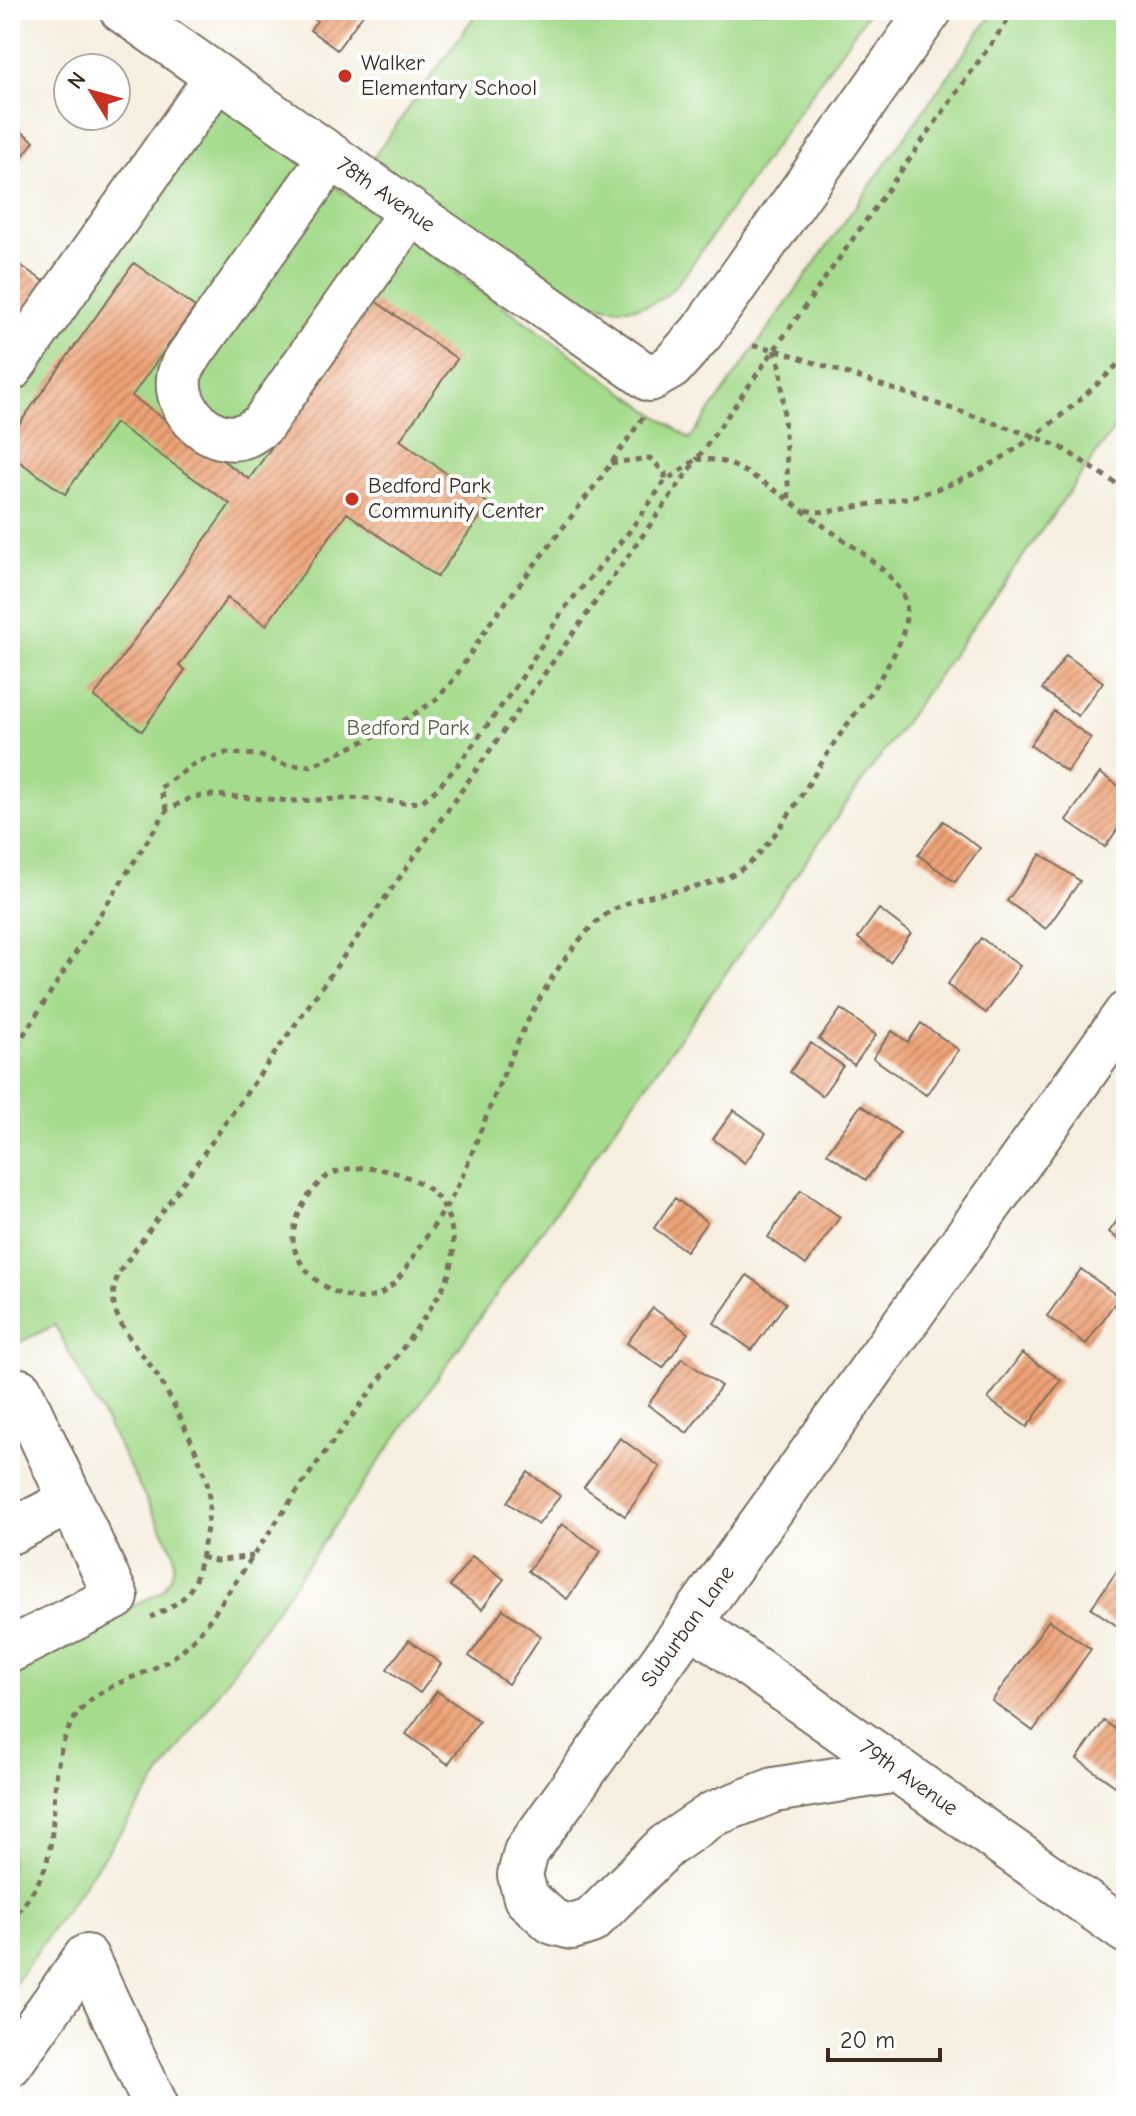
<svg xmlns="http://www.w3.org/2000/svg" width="1136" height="2116" font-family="'Comic Neue',sans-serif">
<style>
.green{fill:#a5db8c;stroke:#708255;stroke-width:2}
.building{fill:url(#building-hatch)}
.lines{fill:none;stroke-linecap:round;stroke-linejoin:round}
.minor-casing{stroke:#7c6f61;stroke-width:48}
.path{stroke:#7c6f61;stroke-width:5;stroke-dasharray:6 6;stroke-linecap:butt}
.minor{stroke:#fff;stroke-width:44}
.poi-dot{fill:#c8321e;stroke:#fff;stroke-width:3}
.labels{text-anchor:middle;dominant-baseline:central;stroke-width:8;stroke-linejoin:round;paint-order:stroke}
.poi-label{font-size:22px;fill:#3b2a1e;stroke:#fff;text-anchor:start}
.street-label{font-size:22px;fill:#3b2a1e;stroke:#fff}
.park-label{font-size:22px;fill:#5b5f3f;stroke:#fff}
</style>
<defs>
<pattern id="building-hatch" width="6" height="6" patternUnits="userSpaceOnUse" patternTransform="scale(2)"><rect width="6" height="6" fill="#eda276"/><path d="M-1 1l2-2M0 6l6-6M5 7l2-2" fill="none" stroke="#c18460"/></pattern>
</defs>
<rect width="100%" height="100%" fill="#fff"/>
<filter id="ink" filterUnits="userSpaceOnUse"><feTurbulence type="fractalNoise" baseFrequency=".0125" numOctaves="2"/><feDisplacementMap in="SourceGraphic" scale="16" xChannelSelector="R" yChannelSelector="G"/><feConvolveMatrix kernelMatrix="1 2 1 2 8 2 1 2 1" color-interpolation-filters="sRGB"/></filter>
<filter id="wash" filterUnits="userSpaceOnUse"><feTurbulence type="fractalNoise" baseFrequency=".006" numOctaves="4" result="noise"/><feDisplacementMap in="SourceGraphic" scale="32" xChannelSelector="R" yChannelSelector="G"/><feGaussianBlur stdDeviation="1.8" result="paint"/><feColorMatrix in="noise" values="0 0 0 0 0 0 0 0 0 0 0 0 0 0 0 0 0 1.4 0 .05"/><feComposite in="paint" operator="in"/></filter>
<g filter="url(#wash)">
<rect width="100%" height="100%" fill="#f6eede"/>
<path class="green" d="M479,10H870L686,273C679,281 672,291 664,297C635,317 597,306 566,295L373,158Z
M995,10H1126V412L491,1302L10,1990V1669L161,1592C171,1579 177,1568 174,1552L55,1325L10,1347V384L221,105L690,439Z"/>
<g id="blocks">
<path class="building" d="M301,10H366L337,50L310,30L317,21Z
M10,123L34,141L10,174Z
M10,258L46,283L23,315L10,305Z
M134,263L195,307L132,396L249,479L375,301L457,359L400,440L489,504L437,577L347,513L266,625L227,598L179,666L185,670L142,731L94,697L230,504L115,423L65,494L10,455V437Z
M1066,655L1103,682L1078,716L1042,689Z
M1054,711L1091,738L1067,772L1030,745Z
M1100,773L1126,791V817L1105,847L1066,820Z
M943,821L980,848L955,882L918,855Z
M1041,854L1080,881L1046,929L1007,901Z
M879,909L911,933L890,962L858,938Z
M981,938L1020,966L986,1013L947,985Z
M841,1009L876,1035L854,1065L819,1039Z
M921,1023L959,1050L926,1095L873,1058L892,1031L908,1042Z
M811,1043L843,1066L822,1096L790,1072Z
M861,1105L900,1133L866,1180L827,1153Z
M734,1110L766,1133L745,1163L713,1139Z
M801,1190L840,1217L806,1265L768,1237Z
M675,1198L707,1222L686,1251L654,1228Z
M1126,1208V1245L1109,1232Z
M1081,1269L1119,1297L1086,1344L1047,1316Z
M747,1275L786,1303L752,1350L714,1323Z
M653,1308L688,1333L663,1368L627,1343Z
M1022,1353L1061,1380L1027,1427L988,1399Z
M682,1358L721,1386L687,1433L648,1405Z
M620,1438L660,1467L625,1516L584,1487Z
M528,1472L560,1496L538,1525L507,1502Z
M562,1524L601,1551L567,1599L528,1571Z
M472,1556L504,1579L482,1609L450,1586Z
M1117,1571L1126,1577V1632L1091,1608Z
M503,1609L541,1636L508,1684L469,1656Z
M1049,1620L1091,1649L1033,1731L992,1701Z
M409,1640L441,1664L420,1693L387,1669Z
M437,1691L479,1721L448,1764L406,1734Z
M1104,1721L1126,1737V1776L1118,1788L1077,1759Z"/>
</g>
</g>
<g filter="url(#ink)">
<use href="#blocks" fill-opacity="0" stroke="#7c6f61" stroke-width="2"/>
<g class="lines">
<g class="minor-casing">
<g id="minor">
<path id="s1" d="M122,10L650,379L671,367L702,332L930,10"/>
<path d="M331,157L189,356C185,363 179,371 179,379C175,411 213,448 246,435C251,433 257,428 262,425L410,213"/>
<path d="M10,369L217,77"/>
<path d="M10,1396L20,1391L116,1597L10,1650"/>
<path d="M10,1532L71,1501"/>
<path id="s2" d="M690,1623L1126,1931"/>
<path id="s3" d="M897,1770L774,1790L713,1814L666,1846L591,1921L572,1927L553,1922L526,1898L520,1875L526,1852L1126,1014"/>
<path d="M10,2064L86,1957L156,2106"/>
</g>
</g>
<path class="path" d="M753,346L774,349L1033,436L1062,448L1126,490
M774,350L781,368L789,500
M611,463L650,458L665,473V480
M806,510C825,515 846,508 866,505C892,500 919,497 943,487C1009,463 1077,406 1126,356
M167,810L160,788L197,762L226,753L258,755L286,765L311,766L392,728L436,700L454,679L490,623L600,479L644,416
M10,1056L167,810L192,797L212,795L293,801L362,798L404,803L421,802L437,789L461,761L519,682L563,610L629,532L665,481L697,459L1015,10
M201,1557L216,1561L253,1556
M10,1922C24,1903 41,1884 47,1861C60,1811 46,1755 79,1712C105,1679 149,1678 180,1652C201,1635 217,1609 232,1587C259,1548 285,1508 313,1469C343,1427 375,1387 405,1345C420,1323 439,1299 449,1274C458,1249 453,1216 436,1196C416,1173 364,1161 336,1172C326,1175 315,1186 309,1195C301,1206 293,1225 293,1239C294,1275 349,1312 382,1293C399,1283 409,1263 419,1248C432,1228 447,1208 457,1187C466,1170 473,1150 480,1132C506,1068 533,996 578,942C587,931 600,917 613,910C657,884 718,897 756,857C788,822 811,778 837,739C859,707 886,675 901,639C904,630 908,613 906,604C900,573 845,542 821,524C796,506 749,468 720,461C713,459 705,460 697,459L118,1274C115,1284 112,1294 114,1304C118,1329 141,1351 155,1372C169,1393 205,1464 208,1488C211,1508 207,1530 203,1549C194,1591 191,1598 151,1617"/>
<use href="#minor" class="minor"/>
</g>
</g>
<g class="poi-dot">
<circle cx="345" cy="76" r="8"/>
<circle cx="352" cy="499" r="8"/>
</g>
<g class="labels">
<g class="poi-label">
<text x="361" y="63">Walker<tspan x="361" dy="25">Elementary School</tspan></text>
<text x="368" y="486">Bedford Park<tspan x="368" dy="25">Community Center</tspan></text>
</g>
<g class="street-label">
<text stroke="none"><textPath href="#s1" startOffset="322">78th Avenue</textPath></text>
<text stroke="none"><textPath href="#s3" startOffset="754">Suburban Lane</textPath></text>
<text stroke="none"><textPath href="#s2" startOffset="268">79th Avenue</textPath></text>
</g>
<g class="park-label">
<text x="408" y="728">Bedford Park</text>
</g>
</g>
<rect width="1136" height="2116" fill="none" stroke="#fff" stroke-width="40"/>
<g transform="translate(92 92) rotate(307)"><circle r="38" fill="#ffffff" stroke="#b1aaa5" stroke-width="2"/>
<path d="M0-6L14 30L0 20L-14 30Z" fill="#c8321e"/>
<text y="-12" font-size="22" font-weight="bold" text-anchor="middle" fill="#3b2a1e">N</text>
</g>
<path d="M828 2048v12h112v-12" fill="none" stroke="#3b2a1e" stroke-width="4"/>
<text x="840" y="2048" font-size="24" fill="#3b2a1e" stroke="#ffffff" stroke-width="6" paint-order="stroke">20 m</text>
</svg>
